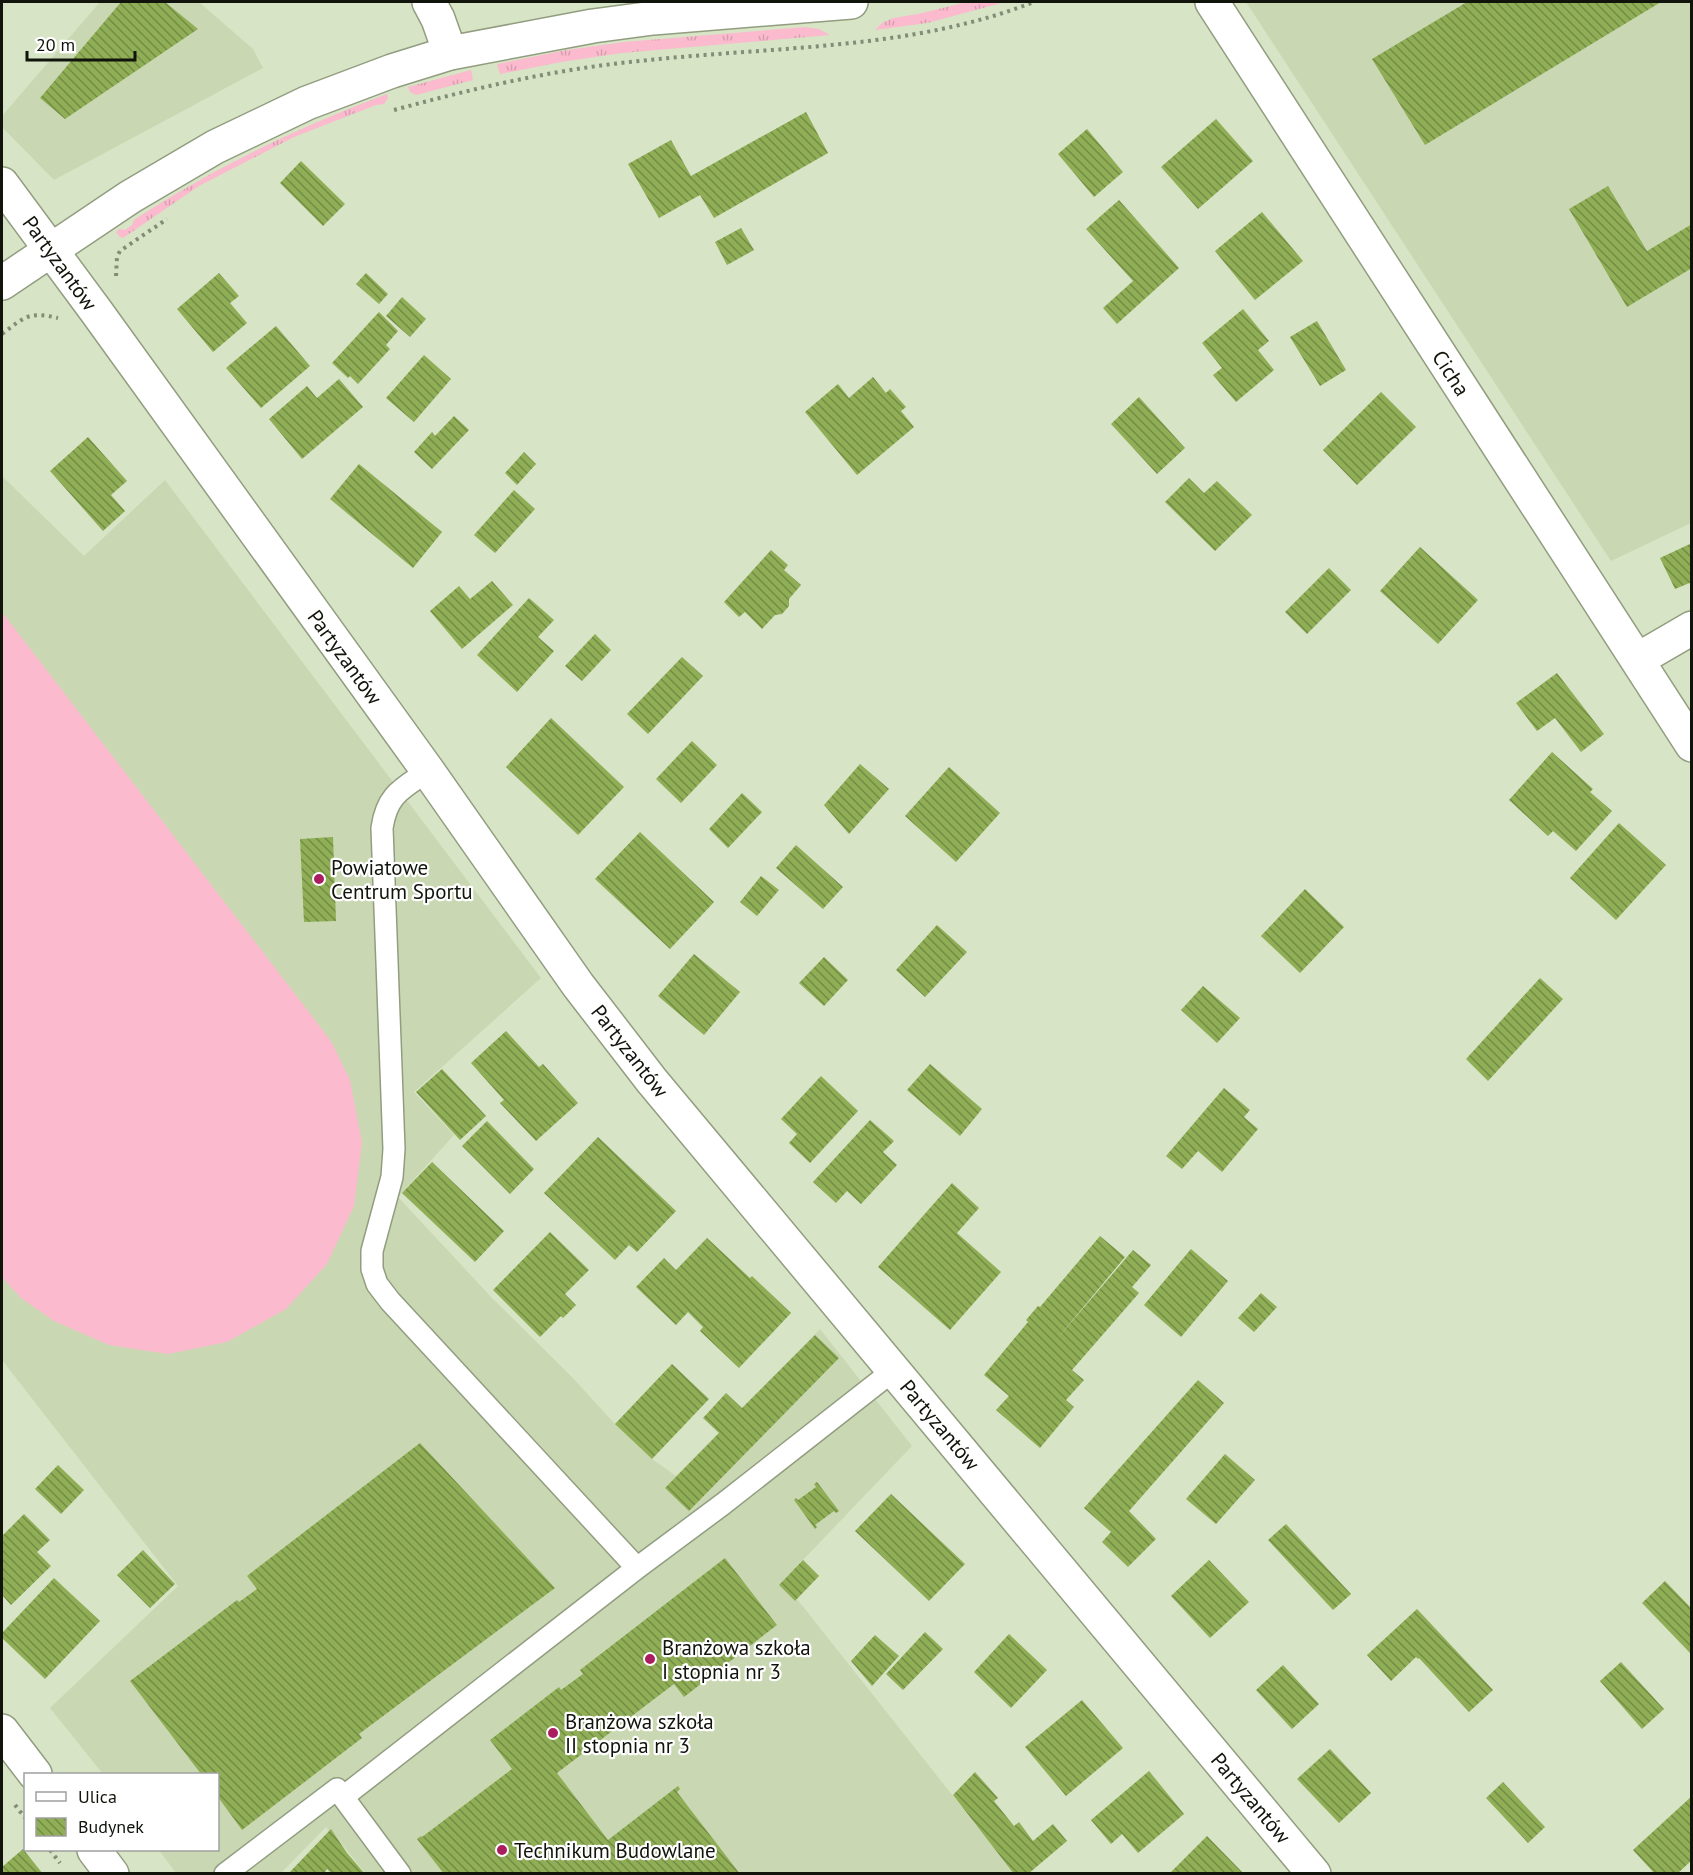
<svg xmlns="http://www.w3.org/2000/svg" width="1693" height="1875" font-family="'PT Sans',sans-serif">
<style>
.built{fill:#c9d8b2}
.grass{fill:url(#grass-tufts)}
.pitch{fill:#fbbacd}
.building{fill:url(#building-back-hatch)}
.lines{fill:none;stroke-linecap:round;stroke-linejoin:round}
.service-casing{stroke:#929d80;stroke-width:24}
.minor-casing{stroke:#929d80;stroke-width:36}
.tertiary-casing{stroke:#929d80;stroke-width:36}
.path{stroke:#838c76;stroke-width:4;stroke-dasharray:3 4.5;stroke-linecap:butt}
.service{stroke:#fff;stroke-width:21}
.minor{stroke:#fff;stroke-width:33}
.tertiary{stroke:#fff;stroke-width:33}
.poi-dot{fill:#aa1e5f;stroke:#fff;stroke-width:2}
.labels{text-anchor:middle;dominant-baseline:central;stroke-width:4.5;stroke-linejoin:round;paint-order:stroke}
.street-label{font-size:21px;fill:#10140a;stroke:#fff}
.poi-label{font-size:21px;fill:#10140a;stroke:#fff;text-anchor:start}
</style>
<defs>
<pattern id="grass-tufts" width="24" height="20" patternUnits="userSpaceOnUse" patternTransform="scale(1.5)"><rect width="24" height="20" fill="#fbbacd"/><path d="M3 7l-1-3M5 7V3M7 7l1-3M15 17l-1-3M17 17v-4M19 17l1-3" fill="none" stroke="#d69faf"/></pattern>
<pattern id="building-back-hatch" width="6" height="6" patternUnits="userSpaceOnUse" patternTransform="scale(1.5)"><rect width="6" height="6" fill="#8fae55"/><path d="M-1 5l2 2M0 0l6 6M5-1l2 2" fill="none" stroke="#738c45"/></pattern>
</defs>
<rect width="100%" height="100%" fill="#d7e4c5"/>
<path class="built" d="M100,2H199L253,49L263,68L54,180L2,127V116Z
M1246,2H1691V523L1611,561Z
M2,476L84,556L165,480L541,978L414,1092L454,1135L398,1197L492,1298L571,1376L615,1424L652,1459L676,1476L820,1329L912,1446L779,1585L795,1601L797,1599L1014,1873H365L331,1830L329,1831L326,1827L281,1873H176L159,1850H218V1774H103L50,1708L178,1586L2,1360Z"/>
<path class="grass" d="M967,2H1005L927,23L875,30L882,23L893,18L918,14Z
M805,27L819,29L830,35L622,53L561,62L500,74L497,64L567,50L624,42Z
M471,70L473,80L416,95L410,92L408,87Z
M387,94L388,98L384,104L376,105L294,137L199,186L123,238L120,237L116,232L119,229L125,230L132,225L134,220C213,168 299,127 387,94Z"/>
<path class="pitch" d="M2,612L318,1024L332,1043L350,1080L362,1143L354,1206L327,1264L286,1309L227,1342L168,1354L109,1345L54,1321L21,1298L2,1277Z"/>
<path class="building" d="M121,2H165L198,29L65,119L40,98Z
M1467,2H1661L1425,145L1372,59Z
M806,112L828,153L714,218L700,195L659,218L628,164L671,140L691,176Z
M1216,119L1253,161L1198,209L1161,167Z
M1087,129L1123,172L1094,197L1058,154Z
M301,161L345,204L323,226L280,183Z
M1608,186L1647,251L1692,224V268L1627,307L1569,209Z
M1119,200L1179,268L1117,324L1103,308L1133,281L1086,229Z
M1262,212L1303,261L1255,300L1215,251Z
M741,228L754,250L727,265L715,242Z
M219,273L239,296L230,303L247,323L213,352L177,309Z
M366,273L388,294L379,304L356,284Z
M402,297L426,319L410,337L386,316Z
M1243,309L1269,341L1258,350L1274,370L1236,402L1213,375L1222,368L1202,343Z
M379,312L398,331L386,345L390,349L358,384L350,376L348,378L332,363Z
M1317,321L1346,370L1320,386L1290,337Z
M276,326L310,366L261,408L226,368Z
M424,355L451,379L414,422L386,398Z
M873,377L886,393L890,389L906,407L901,411L914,427L857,475L805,412L838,384L849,398Z
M339,379L363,407L302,459L269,419L307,386L317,398Z
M1381,392L1416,427L1357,485L1323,450Z
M1139,397L1185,448L1157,474L1111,424Z
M454,416L469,430L432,469L414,452L432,432L435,436Z
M88,437L127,481L111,495L125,511L103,531L50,471Z
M524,452L536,464L517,485L505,473Z
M359,464L442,532L413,568L330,499Z
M1189,478L1204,493L1217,481L1252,515L1215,551L1165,502Z
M514,490L535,509L495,553L474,535Z
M1692,543V582L1675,589L1660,558Z
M1420,547L1478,600L1438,644L1380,591Z
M771,550L788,565L784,570L801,585L789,599V606L782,614L775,615L762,629L745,612L739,617L724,602Z
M1329,568L1351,590L1307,634L1285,612Z
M492,581L513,605L462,649L430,611L459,586L470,599Z
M529,598L554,620L538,637L554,651L517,692L477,655Z
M595,634L611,650L582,681L565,666Z
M682,657L703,676L648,734L627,714Z
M1557,673L1604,734L1581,752L1555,718L1537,731L1516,703Z
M551,718L624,787L578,835L506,767Z
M692,741L717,765L681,803L656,779Z
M1552,752L1593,789L1590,792L1612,811L1576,851L1553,831L1548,836L1509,800Z
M860,764L889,789L849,834L824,805Z
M949,767L1000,813L956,862L905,816Z
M742,793L762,812L728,848L709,829Z
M1619,823L1666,865L1616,920L1570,878Z
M640,832L714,902L670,949L595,879Z
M333,837L336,921L304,922L300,839Z
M796,845L843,887L823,909L776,868Z
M761,876L779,890L757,916L740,902Z
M1305,889L1344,927L1300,973L1261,936Z
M937,925L967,952L925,997L896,970Z
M694,954L740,992L704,1035L658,996Z
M824,957L848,980L824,1006L799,983Z
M1540,978L1563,999L1488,1081L1466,1059Z
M1203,986L1240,1018L1217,1043L1181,1010Z
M506,1031L539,1067L543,1064L578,1103L536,1141L500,1103L504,1100L471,1063Z
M930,1064L982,1109L960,1136L907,1090Z
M442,1069L486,1116L460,1140L416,1092Z
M821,1076L858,1111L810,1163L789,1143L797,1134L781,1119Z
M1224,1088L1250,1110L1244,1117L1258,1129L1222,1172L1198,1151L1182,1169L1166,1156Z
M870,1120L894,1141L883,1152L897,1165L861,1204L847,1191L836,1203L813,1182Z
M487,1121L534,1169L510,1194L462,1146Z
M598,1137L676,1211L637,1252L629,1245L615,1260L544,1193Z
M432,1162L504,1231L475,1262L402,1193Z
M952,1183L979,1208L957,1233L1001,1272L950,1330L878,1267Z
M550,1232L589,1270L565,1294L576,1305L563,1318L561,1316L540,1337L493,1290Z
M1100,1236L1125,1257L1056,1340L1133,1250L1151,1265L1132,1287L1139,1293L1072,1370L1084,1380L1066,1400L1074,1407L1040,1448L996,1410L1009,1396L984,1375L1028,1322L1026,1320L1038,1306L1040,1307Z
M707,1238L750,1278L752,1276L791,1313L739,1368L700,1331L703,1327L688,1312L676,1325L636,1287L664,1258L676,1270Z
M1191,1249L1228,1281L1181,1337L1144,1305Z
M1261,1293L1277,1307L1254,1332L1238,1318Z
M815,1335L839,1358L689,1511L665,1488L719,1433L703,1418L726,1393L742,1408Z
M672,1364L709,1399L652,1459L615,1424Z
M1198,1380L1224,1403L1129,1511L1156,1539L1128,1567L1102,1542L1111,1532L1084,1508Z
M420,1443L555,1588L359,1734L362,1738L242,1830L218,1797V1774H201L130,1681L237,1600L239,1602L257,1589L247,1576Z
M1225,1454L1255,1480L1216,1524L1186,1499Z
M58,1465L84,1490L61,1514L35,1489Z
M817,1482L839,1511L836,1513L834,1511L815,1525L817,1527L815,1529L794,1500L796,1498L798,1500L816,1487L814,1484Z
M891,1494L965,1564L929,1601L855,1531Z
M24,1514L50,1540L37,1552L51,1566L11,1605L2,1595V1536Z
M1286,1524L1351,1594L1333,1610L1268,1540Z
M143,1550L175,1584L150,1608L117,1575Z
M725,1558L777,1625L684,1697L674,1684L557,1773L608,1840L678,1786L680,1789L677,1792L740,1874H444L417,1839L421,1836L422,1837L512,1769L490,1740L559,1687L561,1690L583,1674L580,1670Z
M803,1560L819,1576L795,1601L779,1585Z
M1209,1560L1249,1602L1210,1638L1171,1596Z
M54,1578L100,1621L45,1679L2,1638V1633Z
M1665,1581L1692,1609V1655L1642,1603Z
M1417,1609L1493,1690L1469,1712L1419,1658L1418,1659L1416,1657L1391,1681L1367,1655Z
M925,1632L943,1649L903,1690L886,1674Z
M1009,1634L1047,1670L1011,1708L974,1672Z
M875,1635L899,1656L872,1686L851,1661Z
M1621,1662L1664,1709L1642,1729L1600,1681Z
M1283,1665L1319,1704L1292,1729L1256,1690Z
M1082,1700L1123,1748L1066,1796L1025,1747Z
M1330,1749L1371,1793L1339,1823L1297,1779Z
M1149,1771L1184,1814L1138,1853L1122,1834L1111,1844L1091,1820Z
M975,1772L998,1798L994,1801L1014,1826L1019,1822L1033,1841L1053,1824L1067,1841L1028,1874H1014L953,1795Z
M1503,1782L1545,1827L1528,1843L1486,1798Z
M1692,1796V1860L1677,1874H1655L1633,1850Z
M331,1829L347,1853L365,1874H332L327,1869L324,1874H288Z
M1207,1836L1244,1874H1169Z
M23,1849L43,1874H2V1867Z"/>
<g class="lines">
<g class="service-casing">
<path id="service" d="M428,771C402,789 387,794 382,828L394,1149L392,1177L372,1251V1269L377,1284L390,1301L637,1568
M343,1797L400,1874
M225,1874L337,1789L343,1797L637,1568L723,1504L894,1370"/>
</g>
<g class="minor-casing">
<path id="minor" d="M429,2L438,19L450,53
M1212,2L1692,745
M2,184L96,311L428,771L578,985L652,1081L1314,1874
M1637,660L1692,628
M2,1731L35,1774
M94,1850L112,1874"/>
</g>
<g class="tertiary-casing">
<path id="tertiary" d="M2,283L130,197L215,147L307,103L392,71L450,53L593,26L653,18L851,2"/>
</g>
<path class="path" d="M394,110C475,88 556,69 640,61C772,46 908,51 1034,2
M116,276L117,257L120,251L167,219
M2,334C25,317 28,311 58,318
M15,1805L26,1819
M50,1850L60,1863"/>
<use href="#service" class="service"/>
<use href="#minor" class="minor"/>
<use href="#tertiary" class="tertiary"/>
</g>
<g class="poi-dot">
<circle cx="319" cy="879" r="6"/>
<circle cx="650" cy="1659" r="6"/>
<circle cx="553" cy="1733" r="6"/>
<circle cx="502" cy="1850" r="6"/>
</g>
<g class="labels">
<g class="street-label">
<text transform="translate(60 263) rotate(54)">Partyzantów</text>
<text transform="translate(1451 373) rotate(57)">Cicha</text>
<text transform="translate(345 657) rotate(54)">Partyzantów</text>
<text transform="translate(630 1051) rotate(52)">Partyzantów</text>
<text transform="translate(940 1425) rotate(50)">Partyzantów</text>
<text transform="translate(1251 1798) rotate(50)">Partyzantów</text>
</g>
<g class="poi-label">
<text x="331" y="867">Powiatowe<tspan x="331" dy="24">Centrum Sportu</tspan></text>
<text x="662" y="1647">Branżowa szkoła<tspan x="662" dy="24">I stopnia nr 3</tspan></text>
<text x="565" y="1721">Branżowa szkoła<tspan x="565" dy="24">II stopnia nr 3</tspan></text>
<text x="514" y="1850">Technikum Budowlane</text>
</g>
</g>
<rect width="1693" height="1875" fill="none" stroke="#10140a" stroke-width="6"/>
<rect x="24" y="1773" width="195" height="78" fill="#ffffff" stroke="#9fa19d" stroke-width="1.5"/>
<rect x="36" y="1792" width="30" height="9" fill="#ffffff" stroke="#9fa19d" stroke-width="1.5"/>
<text x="78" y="1803" font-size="18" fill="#10140a">Ulica</text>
<rect x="36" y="1818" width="30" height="18" fill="url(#building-back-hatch)" stroke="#9fa19d" stroke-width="1.5"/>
<text x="78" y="1833" font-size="18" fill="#10140a">Budynek</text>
<path d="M27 51v9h108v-9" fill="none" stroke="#10140a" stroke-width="3"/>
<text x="36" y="51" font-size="18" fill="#10140a" stroke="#ffffff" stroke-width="4.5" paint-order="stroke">20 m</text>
</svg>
